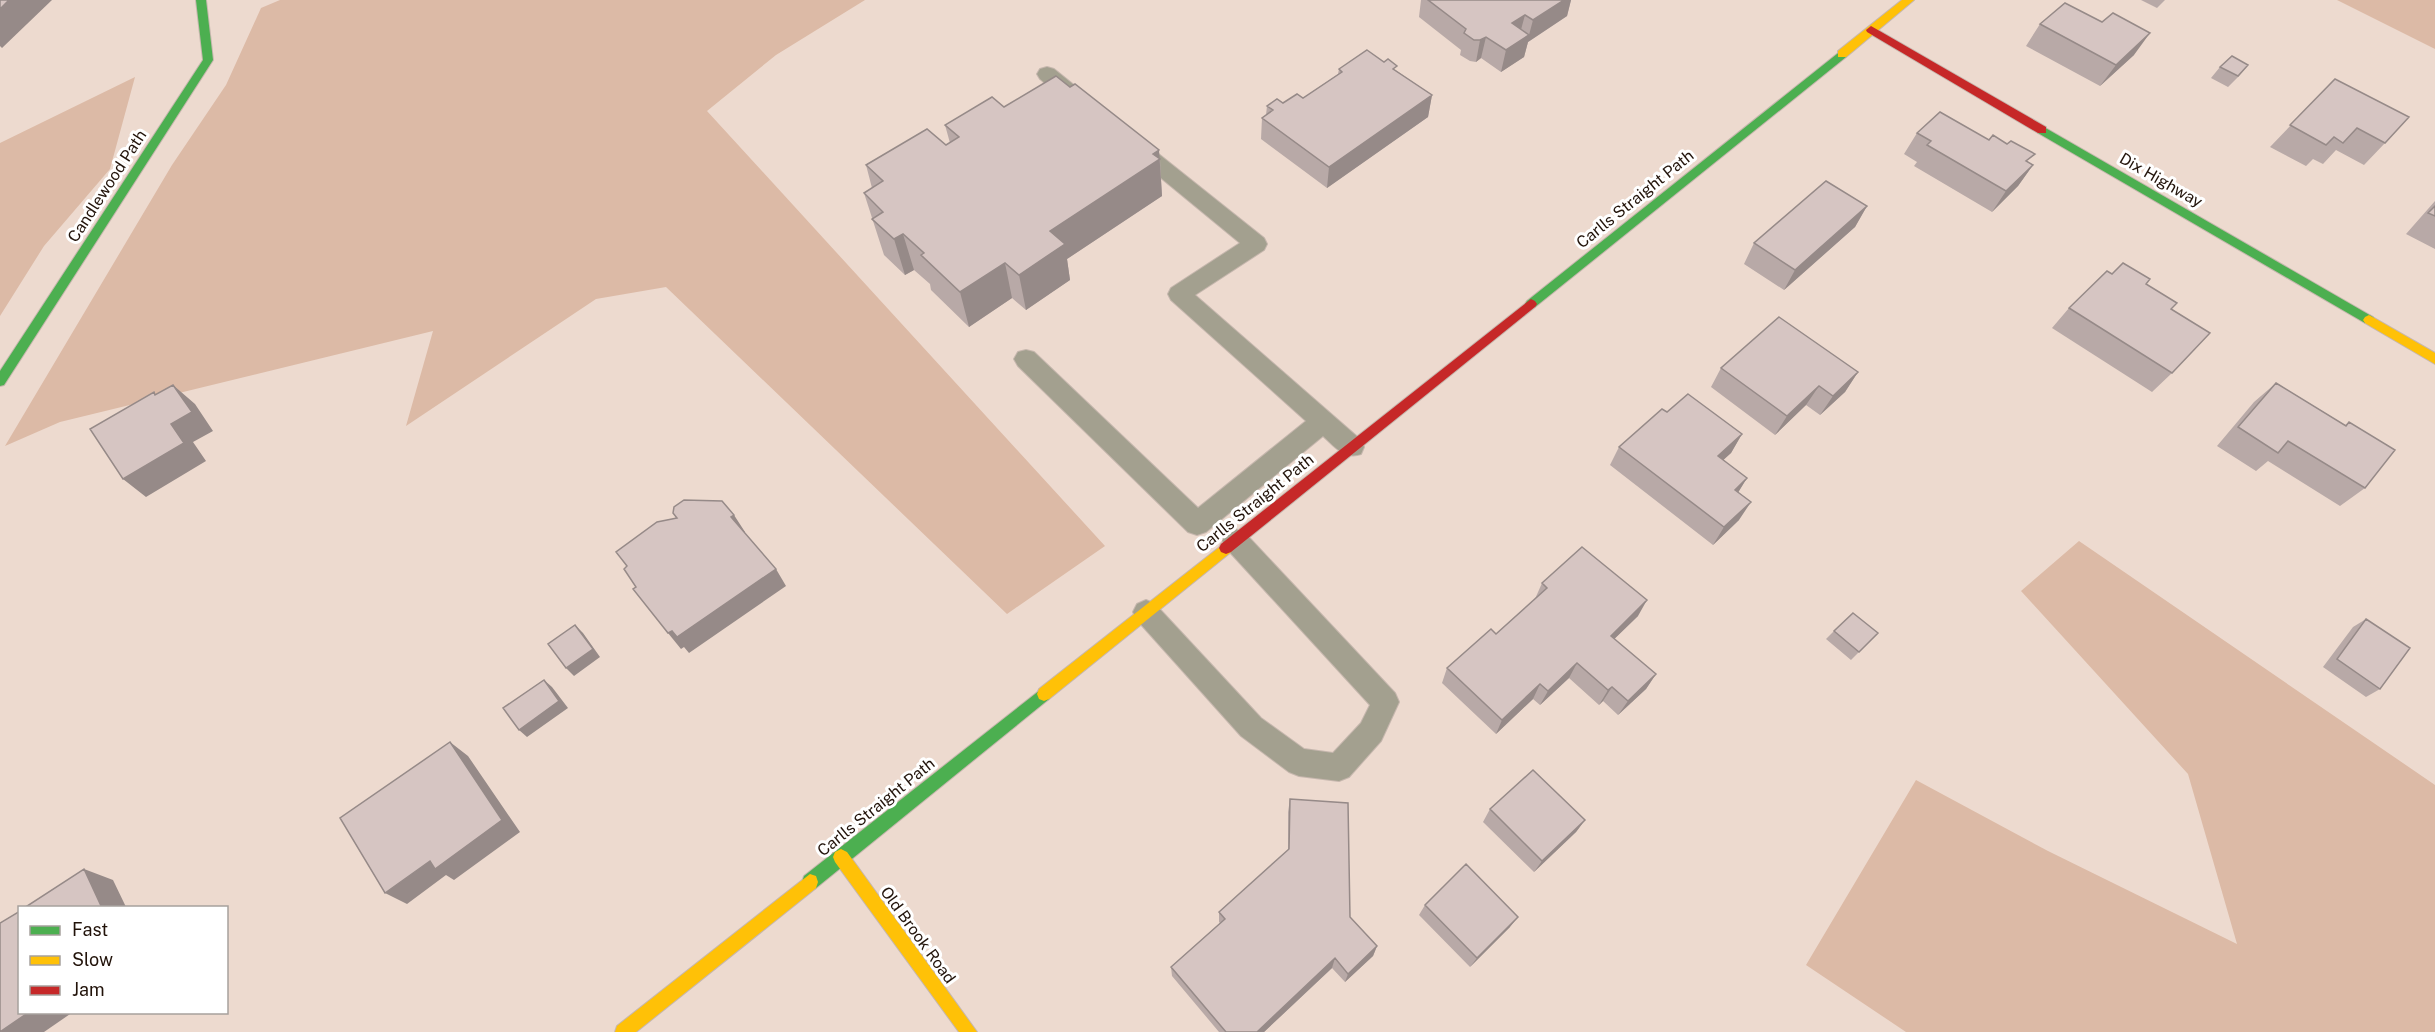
<svg xmlns="http://www.w3.org/2000/svg" width="2435" height="1032" font-family="'Public Sans',sans-serif">
<style>
.green{fill:#dcbaa6}
.lines{fill:none;stroke-linecap:round;stroke-linejoin:round}
.lane-casing{stroke:#c6b7ae;stroke-width:2}
.fast-casing{stroke:#c6b7ae;stroke-width:2}
.slow-casing{stroke:#c6b7ae;stroke-width:2}
.jam-casing{stroke:#c6b7ae;stroke-width:2}
.lane{fill:#a3a08f;fill-rule:evenodd}
.fast{fill:#4caf50;fill-rule:evenodd}
.slow{fill:#ffc107;fill-rule:evenodd}
.jam{fill:#c62828;fill-rule:evenodd}
.wall{fill:#b8a9a7}
.shaded-wall{fill:#968a88}
.building{fill:#d6c5c2;stroke:#968a88;stroke-width:1.5}
.labels{text-anchor:middle;dominant-baseline:central;stroke-width:6;stroke-linejoin:round;paint-order:stroke}
.street-label{font-size:16px;fill:#22130a;stroke:#fff}
</style>
<rect width="100%" height="100%" fill="#eddacf"/>
<path class="green" d="M280,0H865L776,55L707,111L1105,546L1007,614L666,287L596,299L406,426L433,331L60,422L5,446L172,165L226,85L261,8Z
M2337,0H2435V49Z
M135,77L110,169L44,246L0,316V143Z
M2079,541L2435,785V1032H1906L1806,965L1916,780L2048,851L2237,944L2188,774L2021,591Z"/>
<g class="lines">
<g class="lane-casing">
<path id="lane" d="M1047,67L1054,69L1085,94L1088,99L1085,104C1068,109 1053,89 1040,79L1037,74L1040,69Z
M1134,137L1141,140L1264,238L1267,244L1264,250L1195,295L1361,440L1364,447L1361,454C1344,460 1334,446 1323,436L1206,532L1197,535L1188,532L1018,366L1014,359L1018,352L1026,350L1034,352L1198,508L1306,421L1171,300L1168,294L1171,288L1240,243L1127,150L1123,145L1127,140Z
M1235,529L1244,532L1395,693L1399,702L1381,741L1349,777L1339,781L1299,776L1289,772L1241,736L1137,620L1133,612L1137,604L1146,600L1155,604L1261,718L1304,749L1333,753L1361,723L1370,705L1226,548L1222,540L1226,532Z"/>
</g>
<g class="fast-casing">
<path id="fast" d="M196,0H206L213,60L4,385L0,386V371L203,60Z
M1842,50L1847,54L1846,57L1535,307H1527L1525,304L1527,301Z
M2042,126L2373,317L2375,320L2373,323H2365L2038,133V127Z
M1044,687L1049,689L1051,694L1049,699L816,888L810,890L804,888L802,882L804,876Z"/>
</g>
<g class="slow-casing">
<path id="slow" d="M1902,0H1914L1846,57H1838V51Z
M2369,315L2435,353V364L2365,323L2363,320L2365,317Z
M1226,542L1231,544L1233,548L1231,552L1049,699L1044,701L1039,699L1037,694L1039,689Z
M841,849L847,852L977,1032H959L835,862L833,857L835,852Z
M810,874L816,876L818,882L816,888L636,1032H615L617,1026Z"/>
</g>
<g class="jam-casing">
<path id="jam" d="M1871,26L2046,127V133H2038L1867,32L1866,30Z
M1531,299L1535,301L1537,304L1535,307L1231,552L1226,554L1221,552L1219,548L1221,544Z"/>
</g>
<use href="#lane" class="lane"/>
<use href="#fast" class="fast"/>
<use href="#slow" class="slow"/>
<use href="#jam" class="jam"/>
</g>
<path class="wall" d="M1421,0H1571L1567,16L1528,42L1524,57L1501,72L1481,58L1476,62L1470,61L1460,55L1461,50L1419,17Z
M2141,0H2165L2157,8Z
M2040,24L2134,55L2100,86L2026,46Z
M1384,62L1432,95L1428,117L1327,188L1261,139L1262,118L1266,115L1267,106L1283,103L1303,98L1338,74L1339,69Z
M2248,65L2239,76L2228,87L2211,78L2220,67Z
M2335,79L2385,143L2364,165L2336,150L2323,164L2313,159L2306,166L2270,147Z
M1004,107L1159,159H1160L1162,196L1067,259L1070,280L1026,310L1012,298L969,327L931,290L930,284L914,270L905,275L884,255L864,193L872,188L866,165L946,145L950,143L945,125Z
M1917,133L1989,140L2033,165L2018,186L1992,212L1914,166L1917,162L1904,154Z
M2435,201V249L2406,234Z
M1867,206L1855,227L1784,290L1744,264L1754,243Z
M2146,284L2172,309V373L2152,392L2052,328L2069,308Z
M1721,368L1858,372L1845,392L1820,415L1806,405L1775,435L1711,387Z
M2276,383L2345,425L2349,422L2365,488L2340,506L2268,461L2256,471L2217,446L2254,402Z
M1667,412L1742,434L1731,453L1723,460L1747,478L1738,492L1739,520L1713,545L1610,465L1619,447Z
M1542,583L1638,616L1614,639L1656,674L1646,689L1618,715L1603,701L1599,705L1569,678L1540,705L1533,699L1496,734L1442,683L1447,668L1496,634L1535,599Z
M2366,619L2380,689L2366,697L2323,667L2353,627Z
M1834,631L1878,633L1851,660L1826,639Z
M1290,799L1350,917L1377,946L1373,956L1345,982L1332,968L1264,1032H1219L1172,976L1171,967L1220,923L1219,922V912L1288,851V812Z
M1490,809L1585,820L1576,832L1534,872L1483,822Z
M1425,905L1510,927L1470,967L1419,915Z"/>
<path class="shaded-wall" d="M9,0H52L2,48L0,46V9Z
M1564,0H1571L1567,16L1528,42L1524,57L1501,72L1506,50L1529,35L1533,20Z
M1525,15L1519,37L1512,23Z
M2150,33L2134,55L2100,86L2116,65Z
M1486,37L1481,58L1476,62L1480,40Z
M1432,95L1428,117L1327,188L1329,167Z
M1159,150L1162,196L1067,259L1070,280L1026,310L1019,275L1050,231Z
M2033,165L2018,186L1992,212L2006,191Z
M1867,206L1855,227L1784,290L1795,270Z
M903,234L914,270L905,275L894,239Z
M1005,263L1012,298L969,327L960,292Z
M1858,372L1845,392L1820,415L1833,396Z
M173,385L195,404L213,431L193,442L206,461L146,497L123,479L171,424Z
M1819,386L1806,405L1775,435L1787,416Z
M1742,434L1731,453L1708,474L1718,456Z
M1747,478L1736,496L1735,490Z
M1751,502L1739,520L1713,545L1724,527Z
M734,515L745,532L741,534L731,517Z
M776,569L786,586L689,653L684,647L681,649L668,633Z
M1647,600L1638,616L1602,651L1611,636Z
M575,625L583,633L600,657L574,676L566,668Z
M1577,663L1569,678L1540,705L1548,691Z
M1656,674L1646,689L1618,715L1628,701Z
M544,680L552,687L568,708L527,737L519,730Z
M1540,684L1533,699L1496,734L1502,720Z
M1612,687L1603,701L1599,705L1608,690Z
M450,742L468,756L520,832L454,880L446,875L407,904L385,893L430,861Z
M1585,820L1576,832L1534,872L1542,861Z
M84,869L113,880L126,907L127,908H102Z
M1518,917L1510,927L1470,967L1477,958Z
M1377,946L1373,956L1345,982L1348,974Z
M1335,958L1332,968L1264,1032H1257Z
M29,1012H73L44,1032H0Z"/>
<path class="building" d="M0,0H9L0,9Z
M1428,0H1564L1533,20L1525,15L1512,23L1529,35L1506,50L1486,37L1480,40H1474L1464,33L1466,29Z
M2065,3L2102,22L2113,13L2150,33L2116,65L2040,24Z
M1367,50L1384,62L1388,59L1397,66L1393,69L1432,95L1329,167L1262,118L1273,110L1267,106L1277,99L1283,103L1297,94L1303,98L1342,72L1339,69Z
M2232,56L2248,65L2238,76L2220,67Z
M1056,76L1070,87L1075,84L1159,150L1153,154L1160,159L1050,231L1065,244L1019,275L1005,263L960,292L921,255L924,253L903,234L894,239L872,219L883,212L864,193L883,181L866,165L927,129L946,145L959,137L945,125L992,97L1004,107Z
M2335,79L2409,117L2385,143L2357,128L2343,143L2334,137L2326,145L2290,125Z
M1940,112L1989,140L1993,135L2007,144L2011,141L2035,154L2026,161L2033,165L2006,191L1927,145L1931,141L1917,133Z
M1826,181L1867,206L1795,270L1754,243Z
M2435,206V216L2428,213Z
M2123,263L2150,279L2146,284L2177,303L2171,309L2210,333L2172,373L2069,308L2107,271L2112,274Z
M1779,317L1858,372L1833,396L1819,386L1787,416L1721,368Z
M2276,383L2346,426L2349,422L2395,450L2365,488L2288,441L2278,453L2238,427Z
M173,385L192,412L171,424L184,443L123,479L90,429L154,392L155,395Z
M1688,394L1742,434L1718,456L1747,478L1735,490L1751,502L1724,527L1619,447L1662,409L1667,412Z
M684,500L722,501L734,515L731,517L776,569L677,637L672,631L668,633L633,589L636,587L624,569L627,566L616,552L657,522L677,518L673,513L674,507Z
M1582,547L1647,600L1611,636L1656,674L1628,701L1612,687L1608,690L1577,663L1548,691L1540,684L1502,720L1447,668L1491,629L1496,634L1547,588L1542,583Z
M1853,613L1878,633L1859,652L1834,631Z
M2366,619L2410,648L2380,689L2337,659Z
M575,625L593,649L566,668L548,644Z
M544,680L559,701L519,730L503,708Z
M450,742L502,820L435,869L430,861L385,893L340,818Z
M1533,770L1585,820L1542,861L1490,809Z
M1290,799L1348,803L1350,917L1377,946L1348,974L1335,958L1257,1032H1226L1171,967L1225,919L1219,912L1289,849Z
M1466,864L1518,917L1477,958L1425,905Z
M84,869L102,908H24Z
M20,911V1012H29L0,1032V923Z"/>
<g class="labels">
<g class="street-label">
<text transform="translate(2161 180) rotate(30)">Dix Highway</text>
<text transform="translate(107 186) rotate(-57)">Candlewood Path</text>
<text transform="translate(1635 199) rotate(-39)">Carlls Straight Path</text>
<text transform="translate(1255 503) rotate(-39)">Carlls Straight Path</text>
<text transform="translate(876 807) rotate(-39)">Carlls Straight Path</text>
<text transform="translate(918 935) rotate(54)">Old Brook Road</text>
</g>
</g>
<rect x="18" y="906" width="210" height="108" fill="#ffffff" stroke="#a7a19d" stroke-width="1.5"/>
<rect x="30" y="926" width="30" height="9" fill="#4caf50" stroke="#a7a19d" stroke-width="1.5"/>
<text x="72" y="936" font-size="18" fill="#22130a">Fast</text>
<rect x="30" y="956" width="30" height="9" fill="#ffc107" stroke="#a7a19d" stroke-width="1.5"/>
<text x="72" y="966" font-size="18" fill="#22130a">Slow</text>
<rect x="30" y="986" width="30" height="9" fill="#c62828" stroke="#a7a19d" stroke-width="1.5"/>
<text x="72" y="996" font-size="18" fill="#22130a">Jam</text>
</svg>
